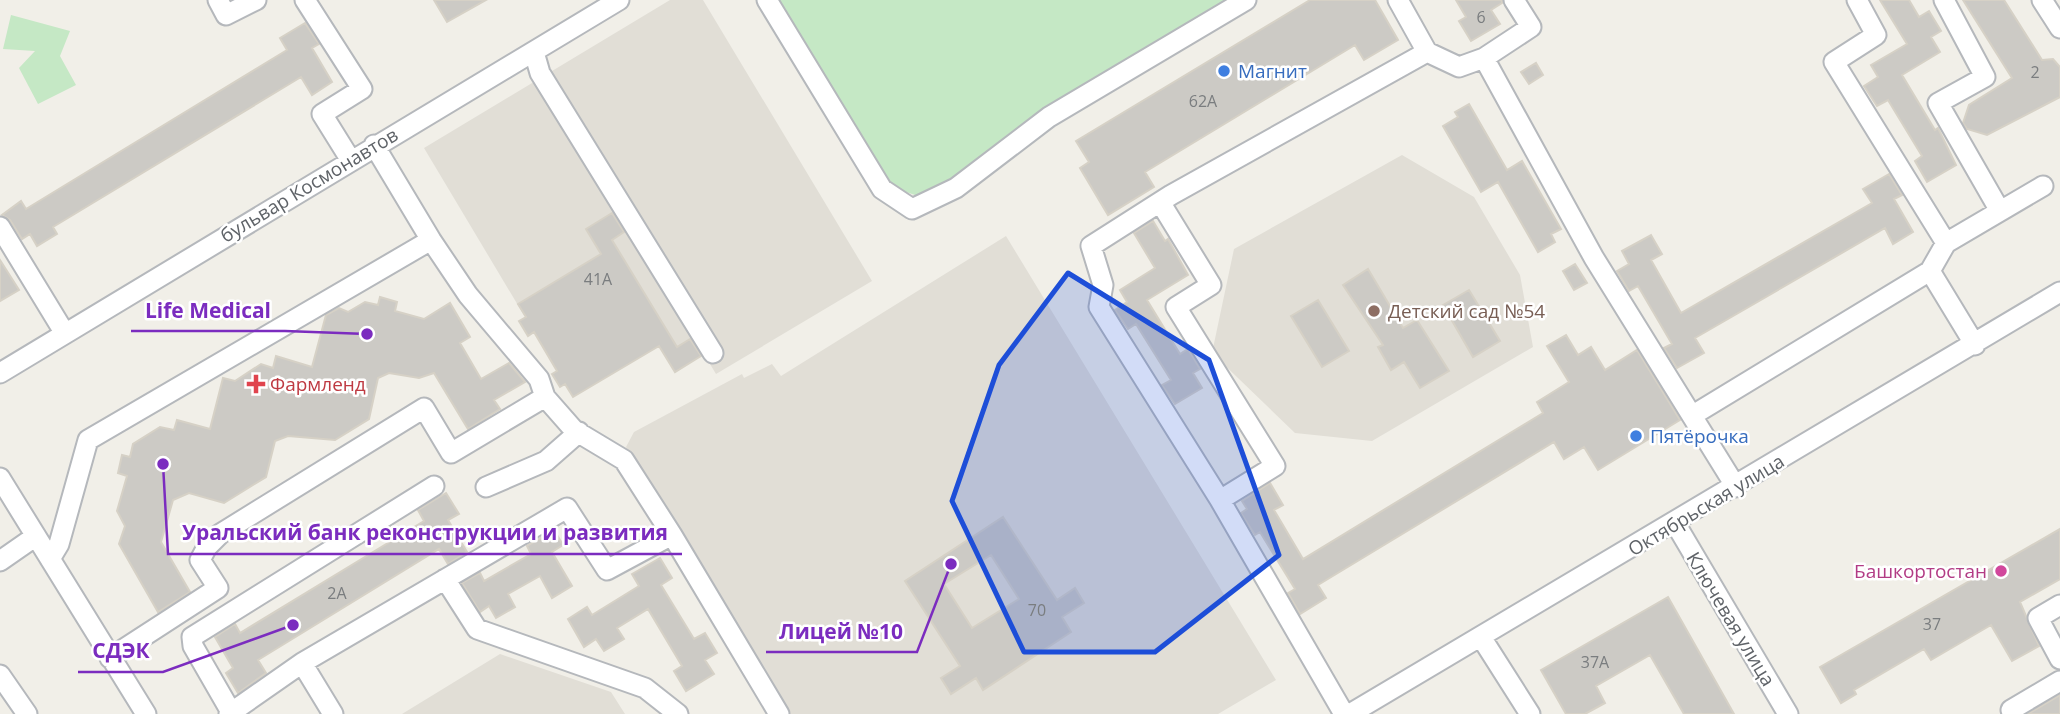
<svg xmlns="http://www.w3.org/2000/svg" width="2060" height="714" font-family="'Open Sans',sans-serif">
<style>
.education{fill:#e1ded6}
.green{fill:#c5e8c5}
.building{fill:#cccac5;stroke:#d6d1c6;stroke-width:2;fill-rule:evenodd}
.lines{fill:none;stroke-linecap:round;stroke-linejoin:round}
.minor-casing{stroke:#b5b8bc;stroke-width:23}
.minor{stroke:#fff;stroke-width:19}
.marked{fill:#1d4ed8;fill-opacity:0.2;stroke:#1d4ed8;stroke-width:5;stroke-linejoin:round}
.shop-dot{fill:#3f7fe0;stroke:#fff;stroke-width:2.5}
.education-dot{fill:#8d6e63;stroke:#fff;stroke-width:2.5}
.health-dot{fill:#e0444e;stroke:#fff;stroke-width:2.5}
.hotel-dot{fill:#d1479c;stroke:#fff;stroke-width:2.5}
.labels{text-anchor:middle;dominant-baseline:central;stroke-width:5;stroke-linejoin:round;paint-order:stroke}
.number-label{font-size:16px;fill:#7a7d7f}
.shop-label{font-size:19px;fill:#366cbe;stroke:#fff;text-anchor:start}
.street-label{font-size:19px;fill:#5f6368;stroke:#fff}
.education-label{font-size:19px;fill:#785e54;stroke:#fff;text-anchor:start}
.health-label{font-size:19px;fill:#be3a42;stroke:#fff;text-anchor:start}
.hotel-label{font-size:19px;fill:#b23c85;stroke:#fff;text-anchor:end}
.leader{fill:none;stroke:#7b2cbf;stroke-width:2.5}
.callout-dot{fill:#7b2cbf;stroke:#fff;stroke-width:2.5}
.callout-label{font-size:21px;text-anchor:middle;font-weight:bold;fill:#7b2cbf;stroke:#fff;stroke-width:5;stroke-linejoin:round;paint-order:stroke}
</style>
<rect width="100%" height="100%" fill="#f1efe8"/>
<path class="education" d="M670,0H703L872,281L716,374L704,354L675,372L659,346L573,397L566,384L560,387L552,374L557,371L534,332L528,336L519,321L525,317L424,148Z
M1402,155L1474,197L1520,275L1533,347L1372,441L1295,433L1212,353L1234,249Z
M1006,236L1276,680L1218,714H789L626,447L634,432L742,374L744,378L772,364L781,376Z
M500,654L611,692L625,714H402Z"/>
<path class="green" d="M771,0H1235L969,172L918,196L891,187Z
M11,15L70,31L60,56L76,85L38,104L19,68L35,51L3,49Z"/>
<path class="building" d="M434,0H486L447,22Z
M1310,0H1375L1398,40L1364,60L1355,45L1145,172L1154,187L1108,215L1080,168L1089,162L1076,141Z
M1456,0H1502V3L1491,10L1500,24L1471,41L1459,21L1466,17Z
M1880,0H1909L1919,17L1929,11L1941,31L1931,37L1940,52L1902,75L1935,130L1938,128L1956,165L1927,182L1915,161L1922,156L1888,100L1877,106L1864,86L1878,77L1871,65L1907,44Z
M1963,0H2004L2042,60L2053,59L2060,67V97L1987,135L1967,129L1963,123L1969,105L2012,78Z
M305,23L319,44L312,48L332,82L312,95L301,77L53,227L57,234L37,246L30,234L22,239L10,220L2,215L21,201L26,209L287,50L280,38Z
M1536,63L1543,75L1529,84L1521,72Z
M1469,104L1507,170L1522,161L1561,229L1551,234L1555,242L1538,252L1498,182L1481,192L1443,126L1458,117L1455,112Z
M1889,174L1902,195L1894,199L1913,232L1893,244L1885,228L1695,338L1704,353L1677,368L1664,348L1672,344L1638,286L1629,291L1617,271L1629,264L1622,251L1651,235L1662,254L1651,260L1681,313L1872,203L1863,189Z
M612,213L624,232L612,240L677,347L690,339L701,356L675,372L659,346L573,397L565,384L560,387L552,374L557,371L534,332L528,336L519,321L526,317L518,304L601,254L586,229Z
M1153,221L1165,241L1168,239L1188,275L1147,300L1180,354L1188,349L1200,369L1193,373L1202,388L1175,404L1162,385L1171,380L1136,324L1128,329L1115,310L1127,302L1120,290L1155,268L1134,233Z
M0,260L19,290L0,301Z
M1575,264L1587,283L1574,290L1563,271Z
M1368,269L1403,328L1417,320L1449,371L1420,388L1404,362L1391,370L1378,347L1383,345L1343,285Z
M1469,290L1500,341L1473,357L1443,305Z
M380,297L397,302L395,311L424,319L450,303L470,337L460,343L481,379L509,363L525,382L494,400L500,409L468,429L434,373L419,378L389,373L378,378L369,419L335,440L288,436L275,441L266,477L224,503L189,493L173,500L161,542L190,592L158,612L119,544L125,526L117,511L127,476L118,473L122,455L130,457L133,444L160,427L174,430L177,420L210,429L223,378L235,381L261,364L273,368L276,356L312,367L326,315L339,308L348,312L365,302L378,305Z
M1318,300L1349,351L1322,367L1291,316Z
M1566,335L1578,355L1591,347L1605,370L1637,350L1680,420L1598,470L1584,447L1564,459L1554,442L1318,585L1326,598L1300,614L1288,593L1295,589L1260,532L1255,535L1241,513L1247,509L1242,501L1270,483L1283,505L1274,510L1303,559L1543,413L1537,402L1569,382L1547,346Z
M446,493L459,514L448,520L467,552L448,564L439,549L258,660L266,673L238,693L226,673L233,668L215,637L235,624L240,633L424,521L418,510Z
M1003,517L1057,600L1075,588L1084,603L1062,617L1071,632L983,690L976,678L951,694L941,678L960,666L905,581ZM991,555L1019,599L972,628L944,584Z
M2060,529V579L2020,602L2039,646L2012,661L1991,625L1931,660L1924,649L1854,690L1856,694L1841,703L1820,667Z
M554,530L563,545L552,552L572,586L552,598L540,576L508,594L515,607L496,618L489,606L480,612L462,583L480,573L484,581L531,554L527,546Z
M660,558L672,578L661,585L694,639L705,633L717,653L705,660L714,674L686,691L674,671L682,666L648,609L617,628L624,639L604,651L596,639L584,647L568,619L587,607L592,615L639,586L632,574Z
M1668,597L1734,714H1684L1650,655L1596,686L1605,703L1585,714H1566L1541,670Z
M2060,695V714H2028Z"/>
<g class="lines">
<g class="minor-casing">
<path id="minor" d="M218,0L226,15L256,0
M305,0L362,89L322,114L350,159
M767,0L882,189L912,209L956,188L1049,117L1246,0
M1398,0L1427,52L1459,67L1484,58L1594,258L1736,487
M1857,0L1876,35L1834,62L1946,243
M1944,0L1985,77L1938,103L2000,211
M2042,0L2060,28
M534,52L540,73L713,353
M1484,58L1531,27L1514,0
M374,145L431,240L468,295L539,379L545,397L574,430L624,460L672,535
M1160,202L1211,285L1176,307L1275,466L1220,500
M0,227L64,332
M1930,271L1975,345
M0,373L619,0
M1693,415L1930,271L1946,243L2043,186
M0,478L146,714
M486,487L546,461L579,432
M1675,523L1788,714
M50,559L59,544L88,440L431,240
M0,561L36,536
M445,579L477,629L645,688L678,714
M2060,605L2038,618L2060,659
M1481,637L1530,714
M110,658L218,588L200,560L207,547L220,534L424,408L451,453L545,397
M302,663L333,714
M0,675L27,714
M2011,710L2060,681
M231,712L193,646L192,637L434,486
M229,714L302,663L567,508L607,570L672,535L779,714
M1344,714L1220,500L1099,307L1103,285L1091,246L1171,195L1427,52
M1350,714L2060,292"/>
</g>
<use href="#minor" class="minor"/>
</g>
<path class="marked" d="M1068,273L1209,360L1279,555L1155,652H1024L952,501L999,365Z"/>
<g class="shop-dot">
<circle cx="1224" cy="71" r="7"/>
<circle cx="1636" cy="436" r="7"/>
</g>
<circle class="education-dot" cx="1374" cy="311" r="7"/>
<path class="health-dot" d="M252.5 373.5h7v7h7v7h-7v7h-7v-7h-7v-7h7z"/>
<circle class="hotel-dot" cx="2001" cy="571" r="7"/>
<g class="labels">
<g class="number-label">
<text x="1481" y="17">6</text>
<text x="2035" y="72">2</text>
<text x="1203" y="101">62А</text>
<text x="598" y="279">41А</text>
<text x="337" y="593">2А</text>
<text x="1037" y="610">70</text>
<text x="1932" y="624">37</text>
<text x="1595" y="662">37А</text>
</g>
<g class="shop-label">
<text x="1238" y="71">Магнит</text>
<text x="1650" y="436">Пятёрочка</text>
</g>
<g class="street-label">
<text transform="translate(309 185) rotate(-31)">бульвар Космонавтов</text>
<text transform="translate(1706 505) rotate(-31)">Октябрьская улица</text>
<text transform="translate(1731 619) rotate(59)">Ключевая улица</text>
</g>
<g class="education-label">
<text x="1388" y="311">Детский сад №54</text>
</g>
<g class="health-label">
<text x="270" y="384">Фармленд</text>
</g>
<g class="hotel-label">
<text x="1987" y="571">Башкортостан</text>
</g>
</g>
<path class="leader" d="M367 334L285 331H131M163 464L168 554H682M951 564L917 652H766M293 625L163 672H78"/>
<g class="callout-dot">
<circle cx="367" cy="334" r="7"/>
<circle cx="163" cy="464" r="7"/>
<circle cx="951" cy="564" r="7"/>
<circle cx="293" cy="625" r="7"/>
</g>
<g class="callout-label">
<text x="208" y="318">Life Medical</text>
<text x="425" y="540">Уральский банк реконструкции и развития</text>
<text x="841" y="639">Лицей №10</text>
<text x="121" y="658">СДЭК</text>
</g>
</svg>
